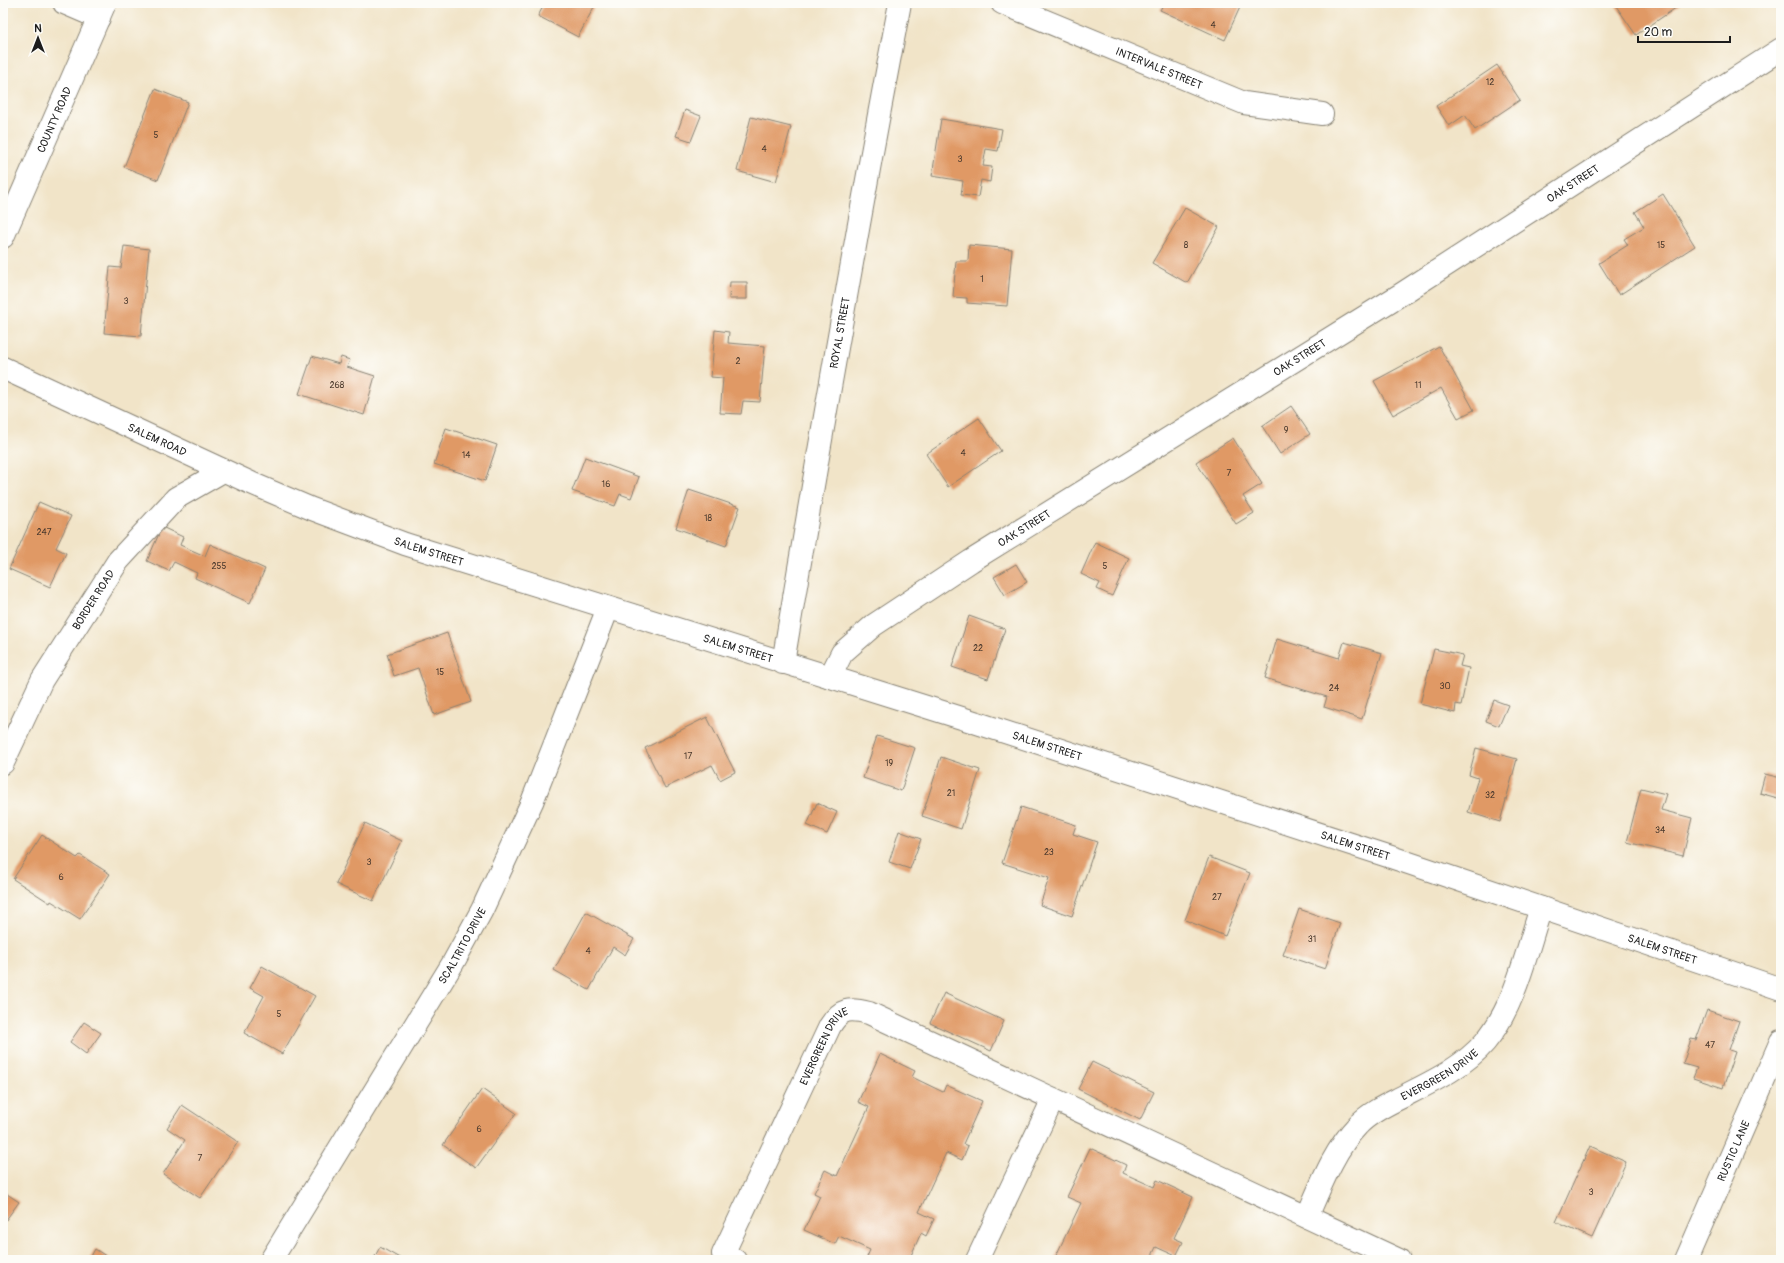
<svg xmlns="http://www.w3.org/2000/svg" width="1784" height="1263" font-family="Pangolin,sans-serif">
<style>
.building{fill:#e09965}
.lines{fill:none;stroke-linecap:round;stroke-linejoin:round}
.minor-casing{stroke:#868072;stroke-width:24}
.tertiary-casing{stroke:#868072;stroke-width:24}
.minor{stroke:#fff;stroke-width:22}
.tertiary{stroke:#fff;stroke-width:22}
.labels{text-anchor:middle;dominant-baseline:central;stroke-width:3.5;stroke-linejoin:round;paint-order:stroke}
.number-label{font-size:9px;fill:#4d3b2e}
.street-label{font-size:11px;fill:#1c1c1c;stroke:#fdfcf7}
</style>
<rect width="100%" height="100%" fill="#fdfcf7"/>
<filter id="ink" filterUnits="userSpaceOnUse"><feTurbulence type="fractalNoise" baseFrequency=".025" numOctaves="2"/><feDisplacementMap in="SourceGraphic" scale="8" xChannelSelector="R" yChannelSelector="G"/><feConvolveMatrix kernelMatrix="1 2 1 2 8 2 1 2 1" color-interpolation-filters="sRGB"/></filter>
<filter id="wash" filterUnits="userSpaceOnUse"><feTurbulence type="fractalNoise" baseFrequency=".012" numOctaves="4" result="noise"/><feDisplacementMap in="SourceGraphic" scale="16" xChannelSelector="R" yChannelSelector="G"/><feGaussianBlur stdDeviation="0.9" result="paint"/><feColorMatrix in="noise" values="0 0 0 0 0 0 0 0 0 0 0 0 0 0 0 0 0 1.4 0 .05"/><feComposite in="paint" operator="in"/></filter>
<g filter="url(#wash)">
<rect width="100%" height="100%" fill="#f1e4c8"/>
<g id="blocks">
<path class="building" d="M545,3H591L595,5L578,37L538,16Z
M1164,3H1242L1225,40L1160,10Z
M1614,3H1683L1636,35Z
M1497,65L1520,100L1475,130L1465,115L1449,126L1436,106Z
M155,89L188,102L158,180L124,167Z
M685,110L701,116L691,141L676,136Z
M751,117L791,127L776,182L737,171Z
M941,119L1002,129L998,151L986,149L983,166L992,167L990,182L981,180L978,197L961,195L963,181L932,176Z
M1663,194L1695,246L1619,295L1599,263L1628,245L1624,239L1644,227L1635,212Z
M1185,208L1219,227L1187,283L1152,263Z
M969,245L1012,249L1007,306L967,303V298L953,297L956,261H968Z
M124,246L149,249L141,336L104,333L110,267L121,268Z
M730,282H747V299H729Z
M715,330L729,332L728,343L765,346L760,402L743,401L741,414L720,413L723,378L711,377Z
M1439,346L1474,410L1458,418L1441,388L1393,415L1374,381Z
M312,356L339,364L341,357L350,360L347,367L375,376L364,415L299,394Z
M1291,406L1310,434L1280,454L1262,426Z
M979,418L1001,451L948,487L926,454Z
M446,428L497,445L485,481L434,464Z
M1233,438L1262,484L1243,496L1254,513L1236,524L1196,462Z
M585,457L639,477L631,498L620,494L615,506L572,491Z
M689,490L740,507L726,546L676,528Z
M39,502L71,516L56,548L66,553L50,587L9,569Z
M162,527L183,537L180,545L205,556L210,544L265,569L250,603L195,578L197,573L174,562L169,571L147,561Z
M1095,542L1129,558L1112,596L1097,589L1100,583L1081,574Z
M1016,564L1027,582L1005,595L994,577Z
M969,616L1005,629L988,679L952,667Z
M447,633L471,702L434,715L418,668L394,676L387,654Z
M1277,639L1339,658L1344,642L1382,653L1362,719L1324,707L1327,697L1265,678Z
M1434,649L1463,655L1460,666L1469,668L1461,705L1456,704L1455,713L1420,704Z
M1494,700L1508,705L1499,726L1486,721Z
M707,717L735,772L720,780L712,765L665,788L645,748Z
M877,736L915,748L901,791L863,778Z
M1476,748L1517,759L1500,822L1468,812L1478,778L1469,775Z
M941,757L980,770L961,829L922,816Z
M1765,774L1781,778V799L1760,793Z
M1641,788L1666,794L1661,810L1692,818L1683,856L1627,842Z
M817,803L837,812L827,834L807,825Z
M1021,807L1076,825L1073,834L1097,842L1072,916L1040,905L1049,878L1002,863Z
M365,823L402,841L373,901L336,884Z
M899,831L921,839L910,869L889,862Z
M42,835L77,858L80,855L110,874L80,919L51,901L50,903L13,879Z
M1209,857L1250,873L1225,936L1185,920Z
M1781,875V891L1776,890Z
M1299,909L1340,923L1325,969L1283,955Z
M586,912L634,939L625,955L613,947L589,990L554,970Z
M262,966L315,996L282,1054L244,1033L264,996L250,988Z
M944,993L1004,1021L991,1051L930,1023Z
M1707,1010L1739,1021L1729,1050L1735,1052L1723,1088L1693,1078L1697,1068L1683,1064L1691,1039L1696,1040Z
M84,1022L101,1033L86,1054L70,1042Z
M880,1054L915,1071L912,1077L943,1092L946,1085L982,1101L963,1144L968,1146L962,1160L946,1153L919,1212L934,1219L926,1236L921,1233L909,1260H873L867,1257L870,1250L839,1236L835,1244L804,1230L820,1196L814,1193L825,1170L837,1176L869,1107L858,1102Z
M1092,1062L1154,1092L1140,1120L1078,1089Z
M482,1089L516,1113L476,1168L443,1145Z
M182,1105L238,1142L200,1198L163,1174L185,1140L167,1128Z
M1590,1146L1626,1162L1592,1238L1556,1222Z
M1090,1148L1126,1165L1123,1173L1154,1187L1157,1180L1193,1197L1174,1238L1183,1242L1176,1256L1156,1247L1150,1260H1054L1081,1203L1067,1197Z
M4,1192L19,1202L3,1224V1193Z
M380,1247L403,1260H373Z
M95,1249L112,1260H89Z"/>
</g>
</g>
<g filter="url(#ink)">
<use href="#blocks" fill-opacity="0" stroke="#868072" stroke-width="1"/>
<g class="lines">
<g class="minor-casing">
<g id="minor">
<path d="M64,3L99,18"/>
<path id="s1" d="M1002,3L1244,103L1322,114"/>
<path id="s2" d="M3,237L105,3"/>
<path id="s3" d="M783,663C820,442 858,222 900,3"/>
<path id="s4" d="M830,677L842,653L874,625L971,561L1403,293L1781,49"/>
<path id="s5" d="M3,763L42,680L118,561L176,498L223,471"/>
<path id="s6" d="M1307,1217C1321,1185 1334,1150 1358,1125C1368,1114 1384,1106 1396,1100C1427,1084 1462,1069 1485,1042C1516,1005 1526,952 1541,908"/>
<path id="s7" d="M271,1260L453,963L482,910L532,802L608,608"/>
<path id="s8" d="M735,1260L723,1254L830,1026C841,1008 850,1008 869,1013L1399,1260"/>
<path d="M977,1260L1053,1099"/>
<path id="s9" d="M1686,1260L1781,1041"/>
</g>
</g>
<g class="tertiary-casing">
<g id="tertiary">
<path id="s10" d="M3,368L251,483L312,509L405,544L968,720L1394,858L1781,989"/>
</g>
</g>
<use href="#minor" class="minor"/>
<use href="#tertiary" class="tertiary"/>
</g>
</g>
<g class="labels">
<g class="number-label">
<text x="1213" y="25">4</text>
<text x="1490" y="82">12</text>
<text x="156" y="135">5</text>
<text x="764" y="149">4</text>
<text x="960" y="159">3</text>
<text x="1186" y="245">8</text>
<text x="1661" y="245">15</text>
<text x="982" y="279">1</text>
<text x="126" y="301">3</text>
<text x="738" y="361">2</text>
<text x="337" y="385">268</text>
<text x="1418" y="385">11</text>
<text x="1286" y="430">9</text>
<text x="963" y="453">4</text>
<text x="466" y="455">14</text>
<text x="1229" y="473">7</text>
<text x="606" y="484">16</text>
<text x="708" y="518">18</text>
<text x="44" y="532">247</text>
<text x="219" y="566">255</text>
<text x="1105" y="566">5</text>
<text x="978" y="648">22</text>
<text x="440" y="672">15</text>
<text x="1445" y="686">30</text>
<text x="1334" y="688">24</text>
<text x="688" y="756">17</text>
<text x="889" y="763">19</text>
<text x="951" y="793">21</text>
<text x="1490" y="795">32</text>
<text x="1660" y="830">34</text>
<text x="1049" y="852">23</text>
<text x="369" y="862">3</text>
<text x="61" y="877">6</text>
<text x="1217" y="897">27</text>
<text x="1312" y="939">31</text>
<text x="588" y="951">4</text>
<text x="279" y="1014">5</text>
<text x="1710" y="1045">47</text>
<text x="479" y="1129">6</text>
<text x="200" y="1158">7</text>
<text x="1591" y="1192">3</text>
</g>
<g class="street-label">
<text stroke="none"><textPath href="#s1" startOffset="170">INTERVALE STREET</textPath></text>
<text stroke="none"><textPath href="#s2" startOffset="128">COUNTY ROAD</textPath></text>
<text stroke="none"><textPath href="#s4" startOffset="896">OAK STREET</textPath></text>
<text stroke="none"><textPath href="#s3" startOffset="335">ROYAL STREET</textPath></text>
<text stroke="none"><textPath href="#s4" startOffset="572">OAK STREET</textPath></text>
<text stroke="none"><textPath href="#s10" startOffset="170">SALEM ROAD</textPath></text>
<text stroke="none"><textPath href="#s4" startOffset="248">OAK STREET</textPath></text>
<text stroke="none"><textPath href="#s10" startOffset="464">SALEM STREET</textPath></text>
<text stroke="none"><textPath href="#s5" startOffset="187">BORDER ROAD</textPath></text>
<text stroke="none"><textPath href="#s10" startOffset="788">SALEM STREET</textPath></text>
<text stroke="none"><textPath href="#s10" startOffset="1112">SALEM STREET</textPath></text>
<text stroke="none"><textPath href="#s10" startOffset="1436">SALEM STREET</textPath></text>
<text stroke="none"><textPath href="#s7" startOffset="368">SCALTRITO DRIVE</textPath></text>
<text stroke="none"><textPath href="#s10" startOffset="1760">SALEM STREET</textPath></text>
<text stroke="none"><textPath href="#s8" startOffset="245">EVERGREEN DRIVE</textPath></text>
<text stroke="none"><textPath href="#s6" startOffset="202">EVERGREEN DRIVE</textPath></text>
<text stroke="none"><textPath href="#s9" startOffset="119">RUSTIC LANE</textPath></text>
</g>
</g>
<rect width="1784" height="1263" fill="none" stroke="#fdfcf7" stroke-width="16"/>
<g transform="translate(38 38)" stroke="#fdfcf7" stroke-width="3" paint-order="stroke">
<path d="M0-3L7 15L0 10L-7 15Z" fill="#1c1c1c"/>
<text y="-6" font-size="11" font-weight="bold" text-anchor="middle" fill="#1c1c1c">N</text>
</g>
<path d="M1638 36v6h92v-6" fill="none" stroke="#1c1c1c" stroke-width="2"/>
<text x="1644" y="36" font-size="12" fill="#1c1c1c" stroke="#fdfcf7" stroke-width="3" paint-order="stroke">20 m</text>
</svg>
